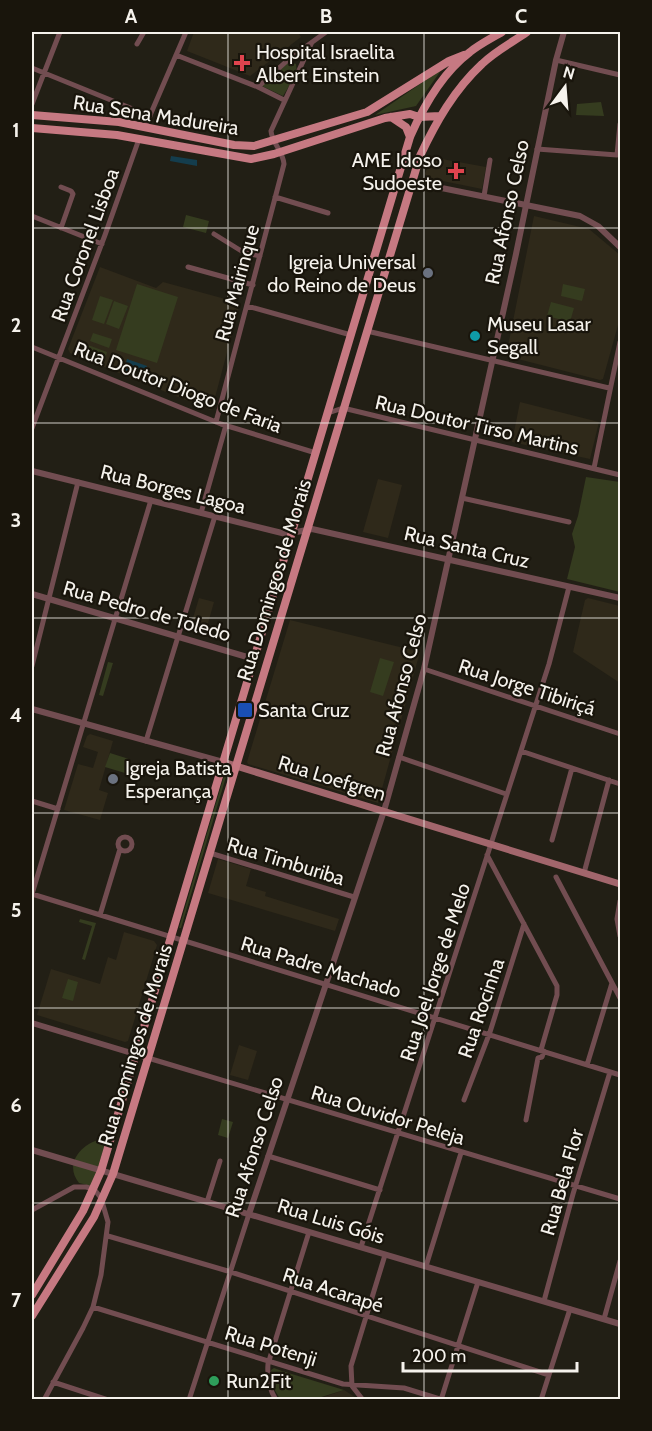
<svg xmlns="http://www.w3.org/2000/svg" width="652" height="1431" font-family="Cabin,sans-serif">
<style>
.built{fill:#2f291a}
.green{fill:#353c1f}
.water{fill:#143d4d}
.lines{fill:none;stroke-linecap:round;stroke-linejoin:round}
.minor{stroke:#724d51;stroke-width:5}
.tertiary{stroke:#724d51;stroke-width:6}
.secondary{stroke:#a2666c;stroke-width:7}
.primary{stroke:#c67982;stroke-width:8}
.grid{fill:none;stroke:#f5f2ec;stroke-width:1.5;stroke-opacity:0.55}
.health-dot{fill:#e0444e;stroke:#19150c;stroke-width:2}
.worship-dot{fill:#6b7280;stroke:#19150c;stroke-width:2}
.culture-dot{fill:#0f9aa8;stroke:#19150c;stroke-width:2}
.transit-dot{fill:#1a4fb4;stroke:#19150c;stroke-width:2}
.leisure-dot{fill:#2e9e5b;stroke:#19150c;stroke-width:2}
.labels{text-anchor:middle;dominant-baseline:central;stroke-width:4.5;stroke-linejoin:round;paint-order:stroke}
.poi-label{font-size:20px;fill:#f5f2ec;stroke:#19150c;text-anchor:start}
.street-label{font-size:20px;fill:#f5f2ec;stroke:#19150c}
.neatline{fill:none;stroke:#f5f2ec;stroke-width:2}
.grid-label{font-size:20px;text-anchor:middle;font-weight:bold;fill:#f5f2ec}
</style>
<rect width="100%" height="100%" fill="#221f15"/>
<path class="built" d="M194,32H298L301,37L250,76L187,51Z
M431,157L486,167L482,189L428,178L425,174Z
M534,216L589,229L620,255V318L603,379L600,380L506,356Z
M100,267L156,288L163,282L240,303L212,409L210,410L70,353L68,349Z
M520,402L599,422L590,459L512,442Z
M378,479L402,485L388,538L363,532Z
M199,598L214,602L205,634L190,628Z
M588,598L620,606V683L573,652L585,600Z
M290,620L420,652L378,803L248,764L247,762Z
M90,734L113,741L99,790L108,793L100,820L64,810L78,764L93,768L98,752L83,747L87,736Z
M218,859L251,869L246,886L266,892L265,896L339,919L335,931L208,893Z
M124,932L154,941L157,945L128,1041L125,1042L37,1015L51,969L100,984L108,957L116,960Z
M239,1045L257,1051L248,1080L230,1075Z
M344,1390L358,1399L315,1400Z"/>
<path class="green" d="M289,61L296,64L297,73L283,96L262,86Z
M442,69L416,106L375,115Z
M601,102L604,116L576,115L577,104Z
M186,215L209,221L206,233L183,227Z
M137,284L178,297L157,363L116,350Z
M563,284L585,289L582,301L561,296Z
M100,296L113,300L104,324L92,320Z
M114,301L128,306L119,329L106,324Z
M551,302L574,308L570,322L547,316Z
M93,333L112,339L109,348L90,341Z
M88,345L107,352L105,360L85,354Z
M586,477L620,482V592L567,579L575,547L572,534L578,516Z
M380,658L394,662L383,696L370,692Z
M108,662L113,663L103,696L99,695Z
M110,753L129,759L125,773L105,767Z
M224,776L226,777L181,928H179Z
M80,919L96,923L85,960L82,959L92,926L79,922Z
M68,979L78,982L73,1001L62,998Z
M222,1119L233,1122L228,1138L218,1135Z
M107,1138L92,1186L79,1183C62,1162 85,1140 107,1138Z
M274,1368L282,1371L344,1390L315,1399H280L273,1387L271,1370Z"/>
<path class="water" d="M171,156L197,160V166L170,161Z
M127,359L147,366L144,376L124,370Z"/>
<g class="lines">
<path class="minor" d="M137,44L144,32
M176,55L258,87L284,100
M556,60L620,75
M32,68L150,116
M258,87L289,59L326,32
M32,104L60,32
M145,127L186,32
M537,149L617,155L620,124
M484,196L490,160
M275,197L328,213
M32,216L102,244
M61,228L73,194L71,191L61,187
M214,234L243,252L260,256
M188,267L253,285
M247,306L351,335
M367,331L609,388
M32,347L221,424L316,453
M328,413L343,408L620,475
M216,422L284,164C283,151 272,143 271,131L312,42
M32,428L105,235L139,139
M594,468L620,342
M462,498L569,522
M201,513L226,425
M32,666L78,482
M424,669L620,734
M146,741L215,516
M521,751L620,784
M399,757L506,794
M32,801L58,809
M118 844a7 7 0 1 1 14 0a7 7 0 1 1-14 0Z
M552,840L572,768
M210,853L354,897
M487,855L557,986V995L541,1050
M584,873L609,780
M556,877L620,998
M32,894L620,1075
M32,894L151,500
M620,901L617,919L620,936
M100,915L120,849
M148,1058L620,1199
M587,1065L612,983
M464,1100L490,1032L524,924
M526,1120L538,1058L542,1057L544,1051
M268,1156L380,1190
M207,1202L220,1161
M32,1210L74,1187H86L94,1189L101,1198L108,1222L101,1275L93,1307L83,1328L44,1400
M108,1236L231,1272L549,1375
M361,1247L549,664L569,587
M426,1266L461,1153
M544,1301L573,1194L610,1072
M93,1307L343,1384L404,1388L443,1400
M604,1319L620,1261
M53,1382L108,1400
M189,1400L249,1214
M276,1400C269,1389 267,1378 268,1364L309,1232
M363,1400L352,1386L351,1366L385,1255
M441,1400L478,1282
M541,1400L570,1309"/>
<path class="tertiary" d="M412,182L580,216L598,226L620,247
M32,471L286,534L312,529L620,598
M32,594L254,659
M32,709L223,762
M32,1023L148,1058
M32,1150L620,1324
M249,1214L384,811L424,669L516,254L556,60L564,32"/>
<path class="secondary" d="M223,762L620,884"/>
<path class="primary" d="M32,115L119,122L234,145L254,146L367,112L449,61L464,55
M391,117L406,127L410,137
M32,128L117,135L251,159L274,154L385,118L410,114L419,117L440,116
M32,1295L83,1211L101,1171L410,137C424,105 442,73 470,52C480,44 492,38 502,32
M32,1316L94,1217L113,1174L420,156C436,122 454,90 482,64C495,51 513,42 527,32"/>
</g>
<path class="grid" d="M228,32V1400M424,32V1400M32,228H620M32,423H620M32,618H620M32,813H620M32,1008H620M32,1203H620"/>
<g class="health-dot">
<path d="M239 54h6v6h6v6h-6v6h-6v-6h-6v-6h6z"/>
<path d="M453 162h6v6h6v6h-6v6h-6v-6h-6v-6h6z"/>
</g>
<g class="worship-dot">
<circle cx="428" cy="273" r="6"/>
<circle cx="113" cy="779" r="6"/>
</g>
<circle class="culture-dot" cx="475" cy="336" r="6"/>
<rect class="transit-dot" x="237" y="702" width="16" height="16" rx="3"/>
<circle class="leisure-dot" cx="214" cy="1381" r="6"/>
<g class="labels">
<g class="poi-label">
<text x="256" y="52">Hospital Israelita<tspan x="256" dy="23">Albert Einstein</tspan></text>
<text x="442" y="160" text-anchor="end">AME Idoso<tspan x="442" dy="23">Sudoeste</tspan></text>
<text x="416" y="262" text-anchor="end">Igreja Universal<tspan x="416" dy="23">do Reino de Deus</tspan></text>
<text x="487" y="324">Museu Lasar<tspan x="487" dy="23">Segall</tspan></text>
<text x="258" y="710">Santa Cruz</text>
<text x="125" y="768">Igreja Batista<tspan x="125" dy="23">Esperança</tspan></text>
<text x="226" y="1381">Run2Fit</text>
</g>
<g class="street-label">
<text transform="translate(156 115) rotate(9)">Rua Sena Madureira</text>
<text transform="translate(507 212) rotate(-78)">Rua Afonso Celso</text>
<text transform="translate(85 245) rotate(-70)">Rua Coronel Lisboa</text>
<text transform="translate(237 283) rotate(-75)">Rua Mairinque</text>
<text transform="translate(178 387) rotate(21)">Rua Doutor Diogo de Faria</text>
<text transform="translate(477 425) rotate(13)">Rua Doutor Tirso Martins</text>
<text transform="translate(173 489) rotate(14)">Rua Borges Lagoa</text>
<text transform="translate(467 547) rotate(13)">Rua Santa Cruz</text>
<text transform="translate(274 580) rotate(-73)">Rua Domingos de Morais</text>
<text transform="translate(147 611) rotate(16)">Rua Pedro de Toledo</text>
<text transform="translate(401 685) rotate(-75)">Rua Afonso Celso</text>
<text transform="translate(527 687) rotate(18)">Rua Jorge Tibiriçá</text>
<text transform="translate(332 778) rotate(17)">Rua Loefgren</text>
<text transform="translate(286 861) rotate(17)">Rua Timburiba</text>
<text transform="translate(321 967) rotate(17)">Rua Padre Machado</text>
<text transform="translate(435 972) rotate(-72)">Rua Joel Jorge de Melo</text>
<text transform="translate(481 1008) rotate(-71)">Rua Rocinha</text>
<text transform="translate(135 1045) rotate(-73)">Rua Domingos de Morais</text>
<text transform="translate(388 1115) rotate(17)">Rua Ouvidor Peleja</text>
<text transform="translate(254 1147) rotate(-72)">Rua Afonso Celso</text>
<text transform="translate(562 1182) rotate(-74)">Rua Bela Flor</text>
<text transform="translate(331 1221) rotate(17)">Rua Luis Góis</text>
<text transform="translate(333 1290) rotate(18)">Rua Acarapé</text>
<text transform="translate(271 1346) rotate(17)">Rua Potenji</text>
</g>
</g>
<rect width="652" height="1431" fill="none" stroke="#19150c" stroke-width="66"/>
<g transform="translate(565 87) rotate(16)" stroke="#19150c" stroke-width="4.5" paint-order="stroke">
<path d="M0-4.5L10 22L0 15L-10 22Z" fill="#f5f2ec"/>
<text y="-9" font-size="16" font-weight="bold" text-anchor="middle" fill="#f5f2ec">N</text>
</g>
<path d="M403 1362v9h174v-9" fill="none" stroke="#f5f2ec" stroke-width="3"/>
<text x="412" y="1362" font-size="18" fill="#f5f2ec" stroke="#19150c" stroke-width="4.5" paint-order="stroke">200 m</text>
<rect x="33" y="33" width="586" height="1365" class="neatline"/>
<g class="grid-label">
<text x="131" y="23">A</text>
<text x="326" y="23">B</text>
<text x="521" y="23">C</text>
<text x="16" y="137">1</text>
<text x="16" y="332">2</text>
<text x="16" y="527">3</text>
<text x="16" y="722">4</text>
<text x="16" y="917">5</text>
<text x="16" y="1112">6</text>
<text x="16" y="1307">7</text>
</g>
</svg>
